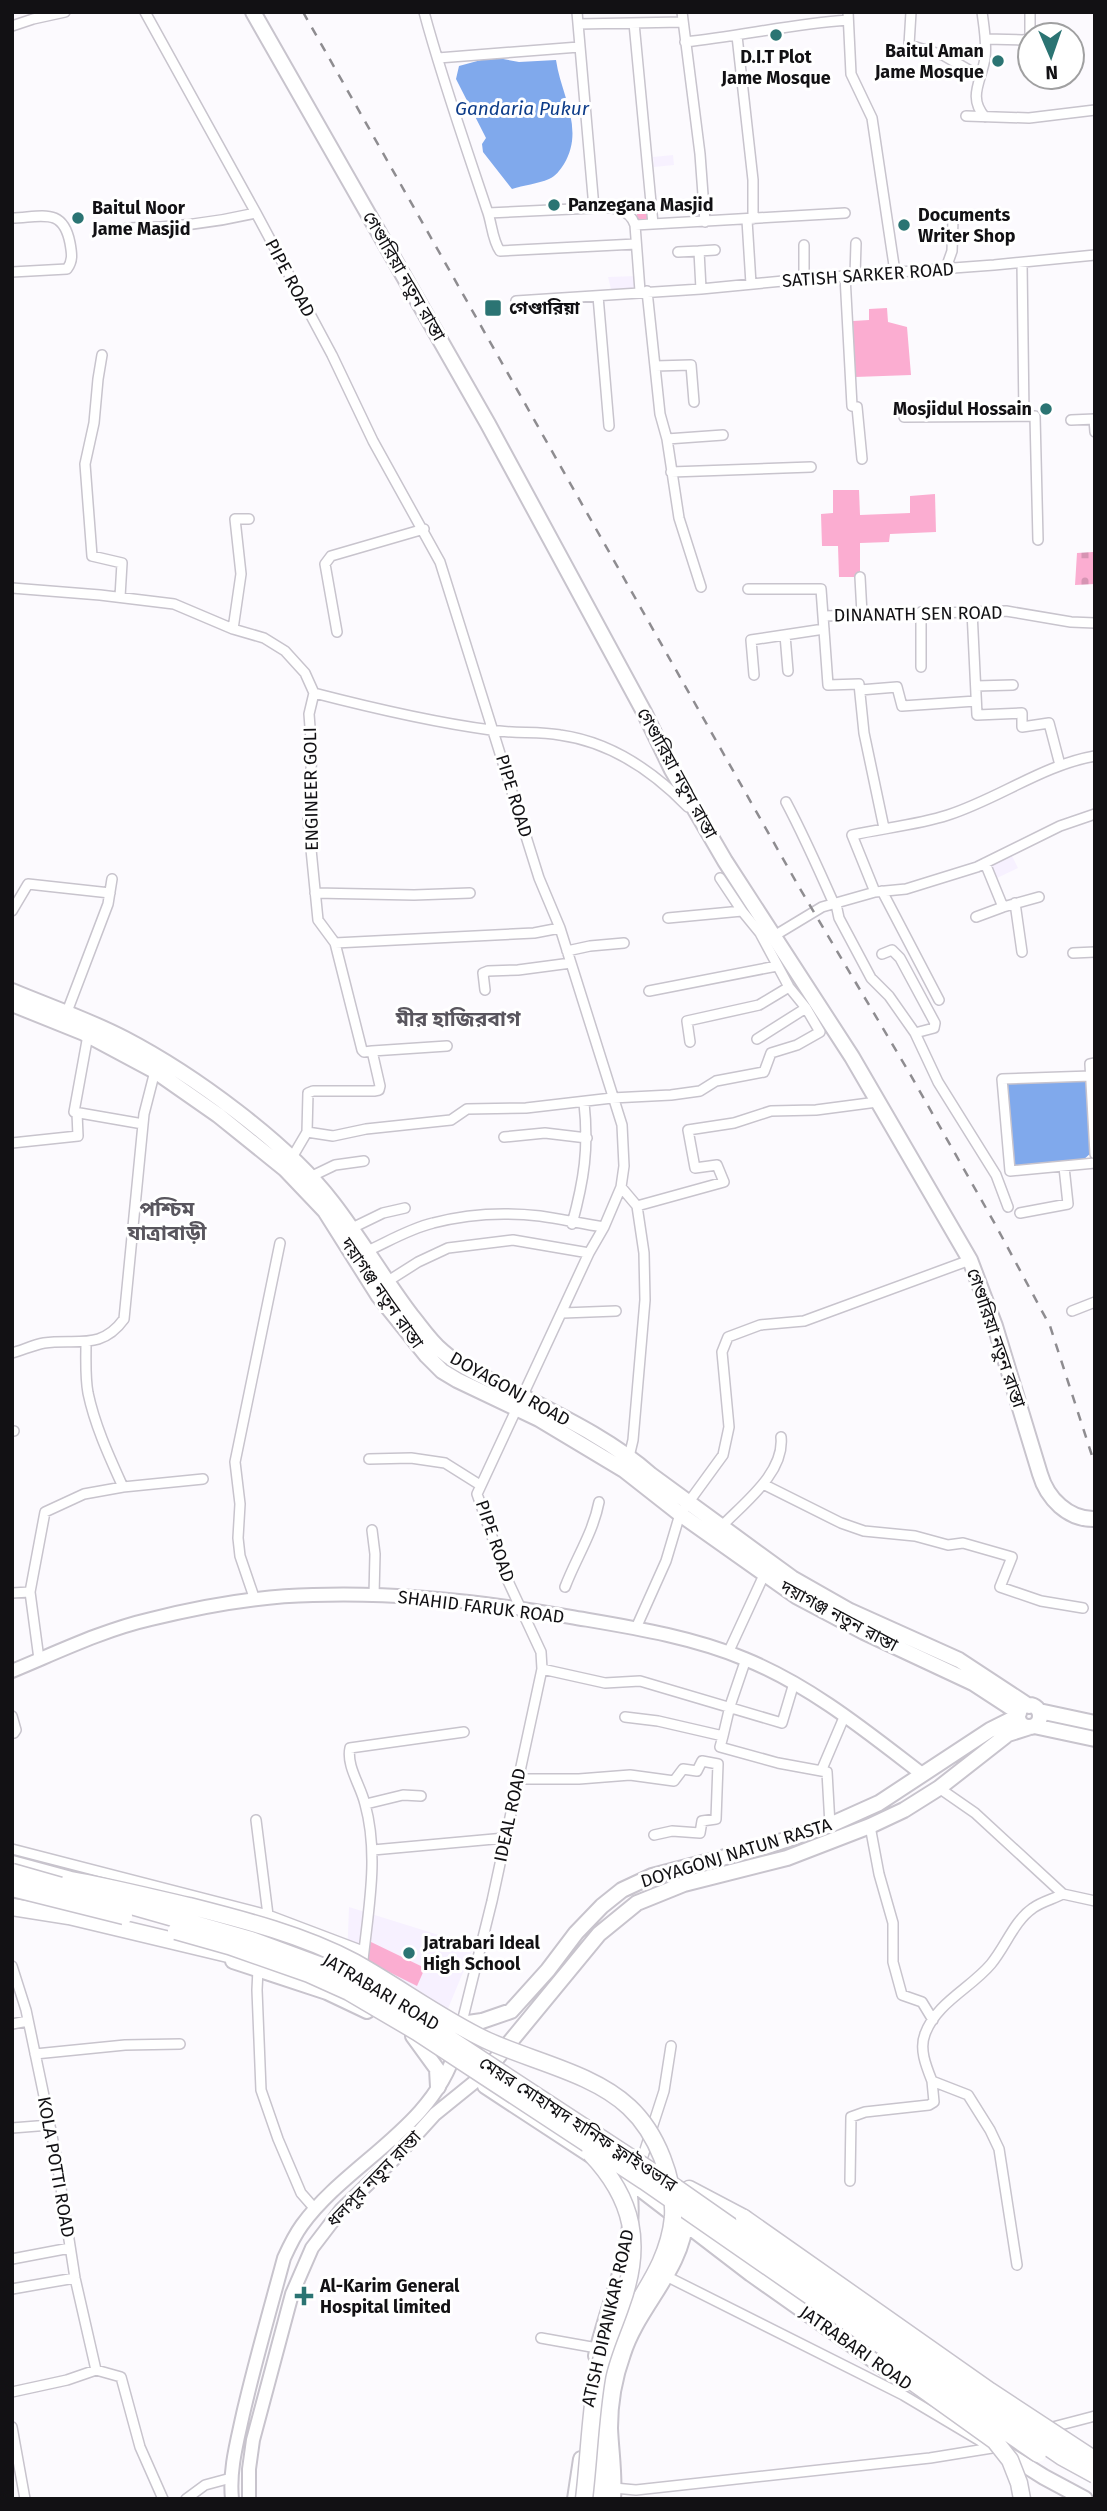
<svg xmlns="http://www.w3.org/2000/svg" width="1107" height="2511" font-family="'Fira Sans','Noto Sans Bengali',sans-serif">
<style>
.built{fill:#f7f1ff}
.green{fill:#fbadd1}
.cemetery{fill:url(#cemetery-stones)}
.water{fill:#80a9ec}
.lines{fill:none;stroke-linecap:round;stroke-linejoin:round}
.street-casing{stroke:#c8c4cd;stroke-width:12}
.secondary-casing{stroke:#c8c4cd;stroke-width:16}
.primary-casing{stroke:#c8c4cd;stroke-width:18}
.highway-casing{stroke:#c8c4cd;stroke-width:19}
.street{stroke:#fff;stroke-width:9}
.secondary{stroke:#fff;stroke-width:12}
.primary{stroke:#fff;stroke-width:14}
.highway{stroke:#fff;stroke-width:16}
.rail{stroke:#8e8c90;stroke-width:2.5;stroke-dasharray:9 9;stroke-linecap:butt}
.highway-bridge-casing{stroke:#c8c4cd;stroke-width:19;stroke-linecap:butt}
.highway-bridge{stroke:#fff;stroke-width:16}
.poi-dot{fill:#2b7473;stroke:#fff;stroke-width:2.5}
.labels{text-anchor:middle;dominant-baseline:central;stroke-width:6;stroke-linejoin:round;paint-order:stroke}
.poi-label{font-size:18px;font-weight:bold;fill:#121114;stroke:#fff;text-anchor:start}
.street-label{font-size:18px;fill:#121114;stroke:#fff}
.water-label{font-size:19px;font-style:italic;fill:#0d3c89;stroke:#fff}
.quarter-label{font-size:21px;font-weight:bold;fill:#59565e;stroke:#fff}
</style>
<defs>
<pattern id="cemetery-stones" width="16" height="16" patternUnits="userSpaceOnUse" patternTransform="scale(1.75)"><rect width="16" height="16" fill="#fbadd1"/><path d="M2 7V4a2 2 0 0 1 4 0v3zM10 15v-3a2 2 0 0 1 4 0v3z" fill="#d694b3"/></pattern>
</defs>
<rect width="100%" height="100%" fill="#fcfafe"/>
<path class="built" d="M673,155L674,165L654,167L653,157Z
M637,276V291L612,293L608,277Z
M1011,854L1018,868L995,879L988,864Z
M349,1907L474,1946L447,2011L347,1960Z"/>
<path class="green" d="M637,200H649V222H637Z
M887,308L888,322L907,327L911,375L855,377L853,321L869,320V309Z
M833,490H859L860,515L910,513V496L935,494L936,532L890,534L889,542L860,543V577H839L838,546H822L821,514L833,513Z
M371,1942L425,1968L417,1986L363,1959Z"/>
<path class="cemetery" d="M1093,504H1095V584L1075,585L1077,553L1093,552Z"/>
<path class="water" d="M492,57L519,62L556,60C561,95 585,129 564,164C560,170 556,176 549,179C538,184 523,185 512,189L483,152L482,144L486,138L456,79L459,66Z
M1088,1079L1092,1152L1081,1162L1012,1168L1006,1082Z"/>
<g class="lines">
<g class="street-casing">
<path id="street" d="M145,12L256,213L332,355L373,441L440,562L539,878L560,928L622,1125L624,1166L621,1187L604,1227L589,1253L477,1494L507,1579L541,1652L542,1669L492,1901L461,2026
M424,12C442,79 465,144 487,210C492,223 492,240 500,251L636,244
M577,12L594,208C611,207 629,207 635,225L640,291
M682,12L700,154L705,222
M848,12L851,74L872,118L895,272
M911,12L909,45L943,55L979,76
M982,12C984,27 987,43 985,58C982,80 967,97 985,117
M1030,12V35
M634,23L653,224
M578,24L683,22
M12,26L33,19L65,12
M737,36L753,180V219
M986,39L1023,40L1029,39L1030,36
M685,42C740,36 793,24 847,20
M438,58L579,47
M966,116L1029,118L1095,110
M488,213L594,208
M12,218C42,217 63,207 70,243C72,254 73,261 67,269L12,272
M747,220L751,284
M635,225L845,213
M127,228C171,228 213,223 256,213
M678,252L699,251
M1022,263L1024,416
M946,268L952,251L953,219
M845,276L852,406L857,407L862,459
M855,276L856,243
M804,279V245
M701,289L699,251L715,250
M647,291L660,414L667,439L679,518L701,587
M598,296L609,426
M516,301L701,289L804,279L994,265L1095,255
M102,355L98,379L94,423L85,464L92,556L122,563L120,597
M655,366L691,365L694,402
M904,417L1035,416L1038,540
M1094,419L1095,432
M1071,420L1095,419
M667,439L723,435
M671,472L811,467
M860,577L862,614
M12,588L100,595L174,604L233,629L264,638L285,651L305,673L314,693C372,708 431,722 491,730C514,734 538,731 560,735C611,742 653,771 688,807
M748,589H821L828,685L859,684L864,733L884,828
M972,611L977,715L1022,713V727L1049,723L1060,765
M921,612V667
M824,616L1006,611L1071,622L1095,623
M233,629L241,574L235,519H249
M337,632L325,564L331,556L424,529
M785,635L788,671
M754,675L751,640L824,629
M976,686L1013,685
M860,690L897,687L902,706L976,701
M786,802C804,836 819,870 834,904
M985,863L1003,907L1039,897
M882,891L939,1000
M875,892L906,889L977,867L1060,826L1095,814
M315,893L414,895L470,893
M1015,903L1022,952
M836,904L839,918L871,978L889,996L915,1033L938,1082L996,1175L1008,1207
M12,911L28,884L110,893
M976,917L1003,907
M668,918L742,911
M774,936L822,907L875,892L852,835C884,828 917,825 948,815C998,799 1043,765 1095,756
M335,943L534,933L560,928
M567,951L590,946L624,943
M1073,953L1095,952
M882,954L892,950L900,958L935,1023L934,1028L915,1033
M485,990L483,973L488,971L518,970L571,963
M649,991L777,966
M65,1017L108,904L112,879
M88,1035L74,1112L143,1124
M757,1039L806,1008
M690,1042L687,1021L759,1005L789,987
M372,1051L447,1046
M1095,1063L1090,1064L1095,1154
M1091,1076L1002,1079L1010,1171L1095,1163
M307,1132L333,1136L366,1129L451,1120L467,1109L526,1108L612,1098L671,1095L700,1091L716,1081L764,1072L771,1053L797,1045L820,1032L806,1008L789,987L760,933L742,911L720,878
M504,1137L545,1133L587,1138
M12,1143L78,1136L77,1113
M290,1161L307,1132L308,1093L313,1091H374L379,1090L380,1086L372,1051L364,1052L362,1050L335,943L318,920L308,819L312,753L309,714L314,693
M308,1178L335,1165L364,1161
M621,1187L637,1206L644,1253L645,1300L633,1440L628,1461
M637,1206L724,1182L717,1165L695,1168L688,1130L734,1123L771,1111L816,1110L877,1102
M1020,1213L1068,1204L1064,1167
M572,1224C584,1180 589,1148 584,1103
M348,1230L383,1213L405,1208
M363,1253C386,1243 408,1229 433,1223C467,1214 505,1212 540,1216C562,1219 582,1224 604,1227
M385,1283L418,1262L448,1248L513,1240L589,1253
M1072,1311L1095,1302
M563,1313L616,1311
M86,1343C86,1359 85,1377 88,1393C95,1426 109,1456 123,1487
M12,1353C23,1350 33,1345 44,1343C76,1338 101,1351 124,1319L144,1114L155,1071
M12,1431H14
M369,1459L411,1458L445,1463L480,1485
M763,1484L841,1523L864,1531L915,1536L948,1545L963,1543L1012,1557L1000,1587L1041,1601L1083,1608
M372,1530L375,1554L374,1595
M718,1530C741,1505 785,1474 781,1437
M565,1587C576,1558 593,1533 599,1502
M12,1593L30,1592
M255,1600L240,1556L238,1538L240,1504L235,1462L280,1243
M636,1628L666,1561L680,1514L723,1455L729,1427L722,1352L728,1337L760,1325L804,1321L970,1260
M728,1653L764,1575
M39,1659L30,1592L45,1512L84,1494L123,1487L203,1479
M542,1669L605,1683L640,1681L782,1723L794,1683
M12,1716L16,1730L14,1733
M625,1717L658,1721L723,1736L720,1747L778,1763L827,1772L830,1825
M723,1736L730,1706L746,1659
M822,1769L845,1715
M517,1779H579L630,1775L674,1781L683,1769L697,1771L702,1761L718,1764L716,1819L702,1821L700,1833L672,1831L654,1835
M939,1788L975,1813L1063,1894L1095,1901
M366,1804L403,1795L421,1796
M256,1820L268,1915
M870,1826L879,1874L893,1923V1962L902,1995L922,2002L933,2020
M12,1849L268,1915L363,1951
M373,1850L505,1838
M12,1966L26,2010L44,2096L56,2156L75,2278L96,2370
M258,1969L257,1990L261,2090L278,2139L301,2193L315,2209
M362,1970C367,1915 380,1858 365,1804C361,1786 346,1766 350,1748L464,1732
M12,2024L28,2021
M35,2054L125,2045L180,2044
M12,2128L50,2125
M642,2159L664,2091L671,2046
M850,2181L851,2117L865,2112L929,2105L934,2102L932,2081
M12,2259L70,2248
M1017,2265L999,2149L990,2130L968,2095L932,2081C926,2066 919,2049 925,2034C936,2003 971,1988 991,1964C1006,1946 1014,1921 1033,1908C1041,1902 1053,1899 1063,1894
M666,2276L903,2395L992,2448
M12,2289L75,2278
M541,2338L597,2348
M12,2392L67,2380L96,2370L121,2377L140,2447L163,2499
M12,2427L25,2499
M1049,2428L1095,2416
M614,2488L636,2490L930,2458L992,2448
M186,2499L205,2485L231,2478"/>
</g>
<g class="secondary-casing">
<path id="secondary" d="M12,1671C58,1652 103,1630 151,1619C203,1606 259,1596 313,1595C397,1592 487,1602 571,1617C629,1627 690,1636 745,1659C811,1686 866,1731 922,1774
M232,2499C229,2470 237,2442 243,2414C255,2362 270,2310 284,2258C289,2247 294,2236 302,2225C347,2163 433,2128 456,2049
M249,2499V2469L253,2440L292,2294L312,2248L341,2210L397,2156L435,2114L477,2080L487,2069"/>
</g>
<g class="primary-casing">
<path id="primary" d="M253,12L488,424L644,712L672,770L725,861L852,1057L970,1260L995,1326L1040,1474C1047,1498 1068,1520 1095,1519
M12,991C50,1007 89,1020 125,1039C192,1074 286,1142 332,1202C360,1238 383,1278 411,1315C421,1327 430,1341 442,1351C460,1367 485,1377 506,1388C556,1414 609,1438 651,1475L792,1578L850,1611L959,1660L1029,1706
M12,1004L84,1033L155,1071L218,1115L285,1169L325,1211L378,1295L427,1356L442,1371L457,1380L539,1419L624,1470L680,1514L796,1596L864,1632L973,1683L1019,1713
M1018 1716a11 11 0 1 1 22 0a11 11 0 1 1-22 0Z
M1039,1711L1095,1723
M1034,1726L1095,1739
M12,1863L82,1882
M273,1936L314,1953L377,1986
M233,1961L327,1992L367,2011
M454,2025L482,2021L511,2011L548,1970L576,1933L602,1906L622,1890L652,1876L764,1847L830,1825L879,1803L990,1730L1018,1716
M413,2036L437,2069L438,2087
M492,2064L599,1934L637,1903L684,1884L787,1858L870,1826L904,1810L939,1788L1008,1734L1030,1727
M485,2086L627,2179C642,2237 608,2300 596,2356
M635,2185L751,2274L890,2372
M1004,2452L1044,2477L1085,2499
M575,2499L581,2459
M613,2499C615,2475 611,2452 610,2428C610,2404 615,2376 623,2354C638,2306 683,2270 686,2217"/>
</g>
<g class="highway-casing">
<path id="highway" d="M12,1907L69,1916L249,1959
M689,2189L744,2218
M600,2499C600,2456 597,2388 613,2349C633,2302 668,2270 673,2217"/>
</g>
<use href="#street" class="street"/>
<use href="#secondary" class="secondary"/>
<use href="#primary" class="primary"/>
<use href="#highway" class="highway"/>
<path class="rail" d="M303,12L799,887L910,1074L995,1224L1050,1326L1095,1465"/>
<g class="highway-bridge-casing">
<path id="highway-bridge" d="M12,1872L251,1940L327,1968L363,1986L412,2014L668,2182L1008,2420L1062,2457L1095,2475
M70,1880C110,1887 149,1897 189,1906C244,1920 303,1935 354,1962C399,1987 440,2018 486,2040C531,2061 593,2073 629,2107C657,2133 675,2180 673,2217
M12,1888L124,1916
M176,1931L229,1946L309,1974L349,1992L417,2032L644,2181L1038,2454
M744,2218L990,2391L1095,2460
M882,2360L995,2441L1010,2460L1019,2483L1022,2499
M584,2499C589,2458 590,2416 597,2376C602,2351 613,2329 621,2305C643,2245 634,2199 590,2153"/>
</g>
<use href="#highway-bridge" class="highway-bridge"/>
</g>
<g class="poi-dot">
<circle cx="776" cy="35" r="7"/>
<circle cx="998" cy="61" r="7"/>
<circle cx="554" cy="205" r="7"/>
<circle cx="78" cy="218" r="7"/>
<circle cx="904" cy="225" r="7"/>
<rect x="484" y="299" width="18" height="18" rx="3.5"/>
<circle cx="1046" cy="409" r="7"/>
<circle cx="409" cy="1953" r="7"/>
<path d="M300.5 2285.5h7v7h7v7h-7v7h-7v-7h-7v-7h7z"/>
</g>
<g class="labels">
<g class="poi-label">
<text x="984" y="51" text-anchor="end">Baitul Aman<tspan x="984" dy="21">Jame Mosque</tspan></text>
<text x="776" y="57" text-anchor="middle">D.I.T Plot<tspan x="776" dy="21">Jame Mosque</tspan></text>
<text x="568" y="205">Panzegana Masjid</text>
<text x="92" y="208">Baitul Noor<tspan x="92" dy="21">Jame Masjid</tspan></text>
<text x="918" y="215">Documents<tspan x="918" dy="21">Writer Shop</tspan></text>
<text x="509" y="308">গেণ্ডারিয়া</text>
<text x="1032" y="409" text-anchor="end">Mosjidul Hossain</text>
<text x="423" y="1943">Jatrabari Ideal<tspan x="423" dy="21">High School</tspan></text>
<text x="320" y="2286">Al-Karim General<tspan x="320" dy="21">Hospital limited</tspan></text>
</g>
<g class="street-label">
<text transform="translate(868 275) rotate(-4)">SATISH SARKER ROAD</text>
<text transform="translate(404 276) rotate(60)">গেণ্ডারিয়া নতুন রাস্তা</text>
<text transform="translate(290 278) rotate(62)">PIPE ROAD</text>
<text transform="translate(918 614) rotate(-1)">DINANATH SEN ROAD</text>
<text transform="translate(677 773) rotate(61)">গেণ্ডারিয়া নতুন রাস্তা</text>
<text transform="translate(311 789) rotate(-91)">ENGINEER GOLI</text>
<text transform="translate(514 796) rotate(73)">PIPE ROAD</text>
<text transform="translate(382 1293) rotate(55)">দয়াগঞ্জ নতুন রাস্তা</text>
<text transform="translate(996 1338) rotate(71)">গেণ্ডারিয়া নতুন রাস্তা</text>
<text transform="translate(510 1389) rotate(29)">DOYAGONJ ROAD</text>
<text transform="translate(495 1541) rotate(71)">PIPE ROAD</text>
<text transform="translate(481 1607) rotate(7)">SHAHID FARUK ROAD</text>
<text transform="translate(839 1616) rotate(28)">দয়াগঞ্জ নতুন রাস্তা</text>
<text transform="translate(510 1815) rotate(-78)">IDEAL ROAD</text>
<text transform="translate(736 1853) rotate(-17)">DOYAGONJ NATUN RASTA</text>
<text transform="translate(381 1992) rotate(31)">JATRABARI ROAD</text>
<text transform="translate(578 2124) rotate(33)">মেয়র মোহাম্মদ হানিফ ফ্লাইওভার</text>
<text transform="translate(56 2167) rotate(80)">KOLA POTTI ROAD</text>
<text transform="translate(374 2179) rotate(-46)">ধলপুর নতুন রাস্তা</text>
<text transform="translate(608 2318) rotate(-77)">ATISH DIPANKAR ROAD</text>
<text transform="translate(856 2348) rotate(35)">JATRABARI ROAD</text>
</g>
<g class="water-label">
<text x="522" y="108">Gandaria Pukur</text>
</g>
<g class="quarter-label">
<text x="458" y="1019">মীর হাজিরবাগ</text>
<text x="167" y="1209">পশ্চিম<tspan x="167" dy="24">যাত্রাবাড়ী</tspan></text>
</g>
</g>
<rect width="1107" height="2511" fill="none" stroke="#121114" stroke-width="28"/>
<g transform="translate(1051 56) rotate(178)"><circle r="33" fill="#ffffff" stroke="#a0a0a1" stroke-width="2"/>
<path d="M0-5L12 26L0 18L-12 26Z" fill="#2b7473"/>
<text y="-10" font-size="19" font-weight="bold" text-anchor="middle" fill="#121114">N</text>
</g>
</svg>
